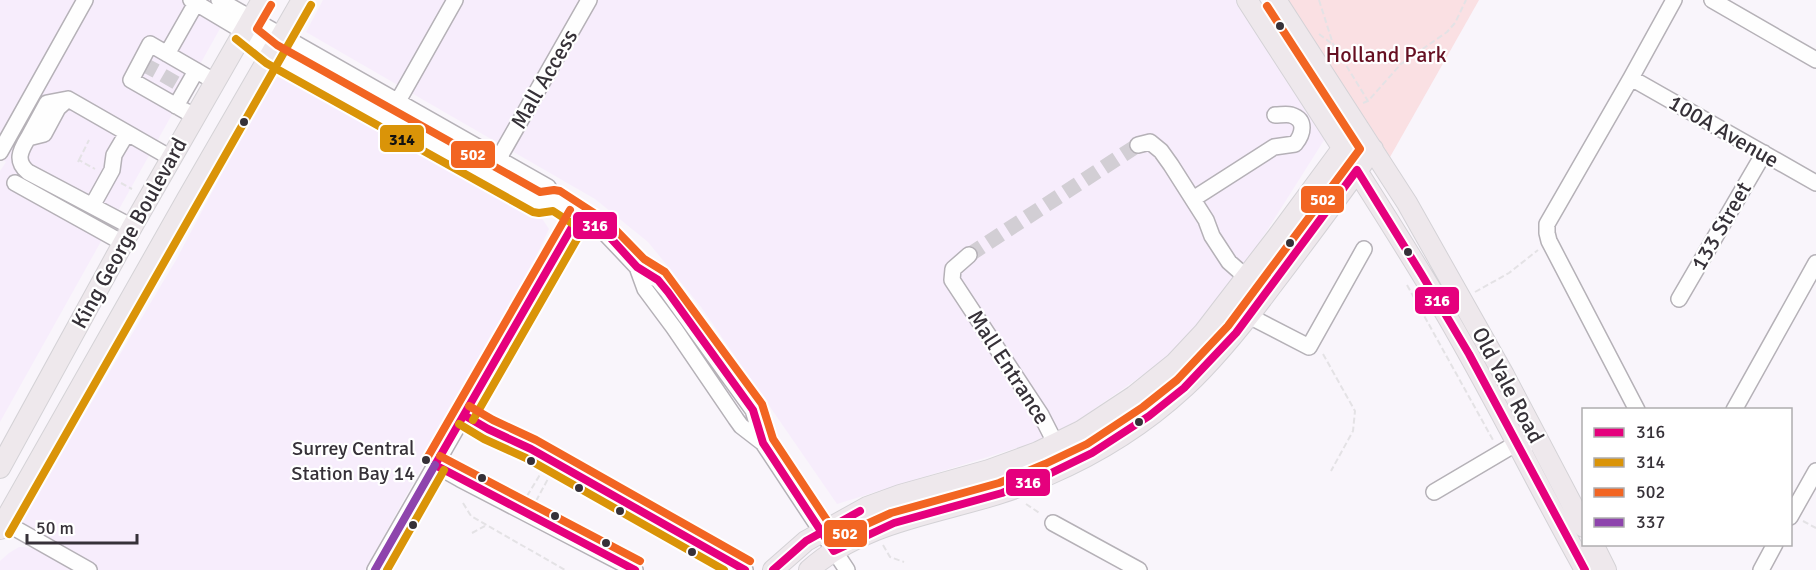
<svg xmlns="http://www.w3.org/2000/svg" width="1816" height="570" font-family="Signika,sans-serif">
<style>
.built{fill:#f7edfc}
.green{fill:#fae0e3}
.lines{fill:none;stroke-linecap:round;stroke-linejoin:round}
.minor-tunnel{stroke:#d2ced4;stroke-width:15;stroke-dasharray:15 8;stroke-linecap:butt}
.minor-casing{stroke:#b5b1b7;stroke-width:18}
.major-casing{stroke:#d4d2d6;stroke-width:22}
.path{stroke:#e4e2e5;stroke-width:2;stroke-dasharray:6 3;stroke-linecap:butt}
.minor{stroke:#fefefe;stroke-width:15}
.major{stroke:#eee8ec;stroke-width:20}
.bus-1-casing{stroke:#fff;stroke-width:12}
.bus-2-casing{stroke:#fff;stroke-width:12}
.bus-3-casing{stroke:#fff;stroke-width:12}
.bus-4-casing{stroke:#fff;stroke-width:12}
.bus-1{stroke:#e5007d;stroke-width:8}
.bus-2{stroke:#da9408;stroke-width:8}
.bus-3{stroke:#f26522;stroke-width:8}
.bus-4{stroke:#8e44ad;stroke-width:8}
.bus-dot{fill:#363138;stroke:#fff;stroke-width:2}
.labels{text-anchor:middle;dominant-baseline:central;stroke-width:4.5;stroke-linejoin:round;paint-order:stroke}
.bus-label{font-size:20px;fill:#363138;stroke:#fff;text-anchor:end}
.park-label{font-size:22px;fill:#661022;stroke:#fff}
.street-label{font-size:22px;fill:#363138;stroke:#fff}
.line-badge{stroke:#fff;stroke-width:2}
.badge-label{font-size:16px;text-anchor:middle;font-weight:bold;fill:#fff}
.pale-badge-label{font-size:16px;text-anchor:middle;font-weight:bold;fill:#111}
</style>
<rect width="100%" height="100%" fill="#f9f5fb"/>
<path class="built" d="M0,0H236L0,422V171L6,162L0,158Z
M323,0H1239L1326,137L1244,267L1183,347L1074,423L1039,441L837,504L701,307L648,242L595,199L306,32Z
M286,72L291,73L535,208L549,229L523,284L365,570H98L28,531L21,524L23,518L176,260L272,79L277,75Z
M19,547H25L38,550L75,570H0V561L9,553Z"/>
<path class="green" d="M1288,0H1479L1390,157Z"/>
<g class="lines">
<path class="minor-tunnel" d="M146,74L153,61
M166,85L173,73
M969,255L1138,145"/>
<g class="minor-casing">
<path id="minor" d="M191,0L243,31L271,54L285,62L517,191L538,203L555,200
M219,0L548,187L555,200L602,230L637,267L658,280L668,292L753,410L763,443L847,570
M1712,0L1816,60
M167,54L196,3
M1631,78L1816,183
M68,99L58,108L44,134L28,138C20,151 15,161 28,172L132,227
M398,101L455,0
M176,106L196,71
M194,116L131,80L150,44L214,81
M28,138L47,103L68,99L171,158
M1138,145L1150,142L1161,151L1171,165L1206,220L1212,236L1229,262L1246,277
M0,152L85,0
M499,158L589,0
M15,183L123,243
M1193,199L1274,147L1295,144C1303,134 1307,120 1291,115C1287,114 1280,115 1275,115
M92,206L112,170L114,155L127,133
M969,255L953,269L952,280L1041,415L1067,466
M637,267L645,289L674,328L736,419L741,426L763,443
M1679,299L1764,153
M1249,316L1309,347L1364,249
M1637,410L1549,241L1547,233V224L1631,78L1674,0
M1734,410L1816,263
M464,415L488,429L531,449L745,570
M435,465L460,479L635,570
M1434,492L1517,443L1525,448
M1790,517L1816,471
M4,522L89,570
M1053,523L1139,570
M375,570L579,215
M1761,570L1775,544"/>
</g>
<g class="major-casing">
<path id="major" d="M1247,0C1313,103 1381,205 1444,311C1494,396 1537,484 1585,570
M1276,0L1407,203L1504,375L1584,527
M0,468L132,227L262,0
M0,529L187,199L302,0
M1593,544L1606,570
M773,570L806,541L867,507L900,495L989,470L1038,452L1081,431L1134,396L1175,363L1204,332L1277,237L1358,127
M809,570C862,522 936,514 1001,493C1017,488 1032,482 1048,475C1097,454 1145,424 1185,387C1217,357 1244,323 1270,288C1305,242 1339,196 1373,149"/>
</g>
<path class="path" d="M1319,0L1333,44L1368,101
M1319,34L1331,43
M1363,103L1368,101L1401,64L1447,32L1455,23L1466,0
M79,160L89,140
M78,162L79,160L95,169
M121,183L132,189
M1407,285L1493,440
M1475,292L1509,273L1538,250
M1323,354L1355,411L1353,431L1331,471
M527,496L541,473
M536,501L549,477
M463,503L471,516L565,570
M1026,504L1041,514
M1803,521L1816,528
M472,533L485,526
M883,545L890,557L904,562"/>
<use href="#minor" class="minor"/>
<use href="#major" class="major"/>
<g class="bus-1-casing">
<path id="bus-1" d="M464,415L488,429L531,449L745,570
M435,465L579,215L607,234L637,267L658,280L668,292L753,410L763,443L834,551L894,523L1002,493L1049,474L1092,453L1149,416L1184,388L1236,333L1357,170L1422,275L1469,354L1585,570
M435,465L635,570
M773,570L806,541L860,511"/>
</g>
<g class="bus-2-casing">
<path id="bus-2" d="M236,39L266,63L533,212L539,213L553,211L573,224
M473,420L588,220
M459,424L484,439L526,458L724,570
M9,534L311,5
M387,570L444,470"/>
</g>
<g class="bus-3-casing">
<path id="bus-3" d="M271,5L257,29L277,45L540,192L554,190L560,191L608,222L644,259L665,272L762,404L773,439L838,537L891,513L999,483L1045,464L1087,444L1143,407L1177,380L1228,326L1360,149L1267,6
M469,406L493,420L536,440L750,561
M440,456L640,561
M426,460L570,210"/>
</g>
<g class="bus-4-casing">
<path id="bus-4" d="M375,570L435,465"/>
</g>
<use href="#bus-1" class="bus-1"/>
<use href="#bus-2" class="bus-2"/>
<use href="#bus-3" class="bus-3"/>
<use href="#bus-4" class="bus-4"/>
</g>
<g class="bus-dot">
<circle cx="1280" cy="26" r="5"/>
<circle cx="244" cy="122" r="5"/>
<circle cx="1290" cy="243" r="5"/>
<circle cx="1408" cy="252" r="5"/>
<circle cx="1139" cy="422" r="5"/>
<circle cx="426" cy="460" r="5"/>
<circle cx="531" cy="461" r="5"/>
<circle cx="482" cy="478" r="5"/>
<circle cx="579" cy="488" r="5"/>
<circle cx="620" cy="511" r="5"/>
<circle cx="555" cy="516" r="5"/>
<circle cx="413" cy="525" r="5"/>
<circle cx="606" cy="543" r="5"/>
<circle cx="692" cy="552" r="5"/>
</g>
<g class="labels">
<g class="bus-label">
<text x="415" y="448">Surrey Central<tspan x="415" dy="25">Station Bay 14</tspan></text>
</g>
<g class="park-label">
<text x="1386" y="54">Holland Park</text>
</g>
<g class="street-label">
<text transform="translate(544 79) rotate(-60)">Mall Access</text>
<text transform="translate(1724 131) rotate(30)">100A Avenue</text>
<text transform="translate(1721 226) rotate(-60)">133 Street</text>
<text transform="translate(129 233) rotate(-61)">King George Boulevard</text>
<text transform="translate(1009 367) rotate(57)">Mall Entrance</text>
<text transform="translate(1508 385) rotate(62)">Old Yale Road</text>
</g>
</g>
<g class="line-badge">
<rect x="379" y="124" width="46" height="29" rx="6" fill="#da9408"/>
<rect x="450" y="140" width="46" height="29" rx="6" fill="#f26522"/>
<rect x="1300" y="185" width="45" height="29" rx="6" fill="#f26522"/>
<rect x="572" y="211" width="46" height="29" rx="6" fill="#e5007d"/>
<rect x="1414" y="286" width="46" height="29" rx="6" fill="#e5007d"/>
<rect x="1005" y="468" width="46" height="29" rx="6" fill="#e5007d"/>
<rect x="823" y="519" width="45" height="29" rx="6" fill="#f26522"/>
</g>
<g class="badge-label">
<text x="473" y="160">502</text>
<text x="1323" y="205">502</text>
<text x="595" y="231">316</text>
<text x="1437" y="306">316</text>
<text x="1028" y="488">316</text>
<text x="845" y="539">502</text>
</g>
<g class="pale-badge-label">
<text x="402" y="145">314</text>
</g>
<rect x="1582" y="408" width="210" height="138" fill="#ffffff" stroke="#afadaf" stroke-width="1.5"/>
<rect x="1594" y="428" width="30" height="9" fill="#e5007d" stroke="#afadaf" stroke-width="1.5"/>
<text x="1636" y="438" font-size="18" fill="#363138">316</text>
<rect x="1594" y="458" width="30" height="9" fill="#da9408" stroke="#afadaf" stroke-width="1.5"/>
<text x="1636" y="468" font-size="18" fill="#363138">314</text>
<rect x="1594" y="488" width="30" height="9" fill="#f26522" stroke="#afadaf" stroke-width="1.5"/>
<text x="1636" y="498" font-size="18" fill="#363138">502</text>
<rect x="1594" y="518" width="30" height="9" fill="#8e44ad" stroke="#afadaf" stroke-width="1.5"/>
<text x="1636" y="528" font-size="18" fill="#363138">337</text>
<path d="M27 534v9h110v-9" fill="none" stroke="#363138" stroke-width="3"/>
<text x="36" y="534" font-size="18" fill="#363138" stroke="#ffffff" stroke-width="4.5" paint-order="stroke">50 m</text>
</svg>
